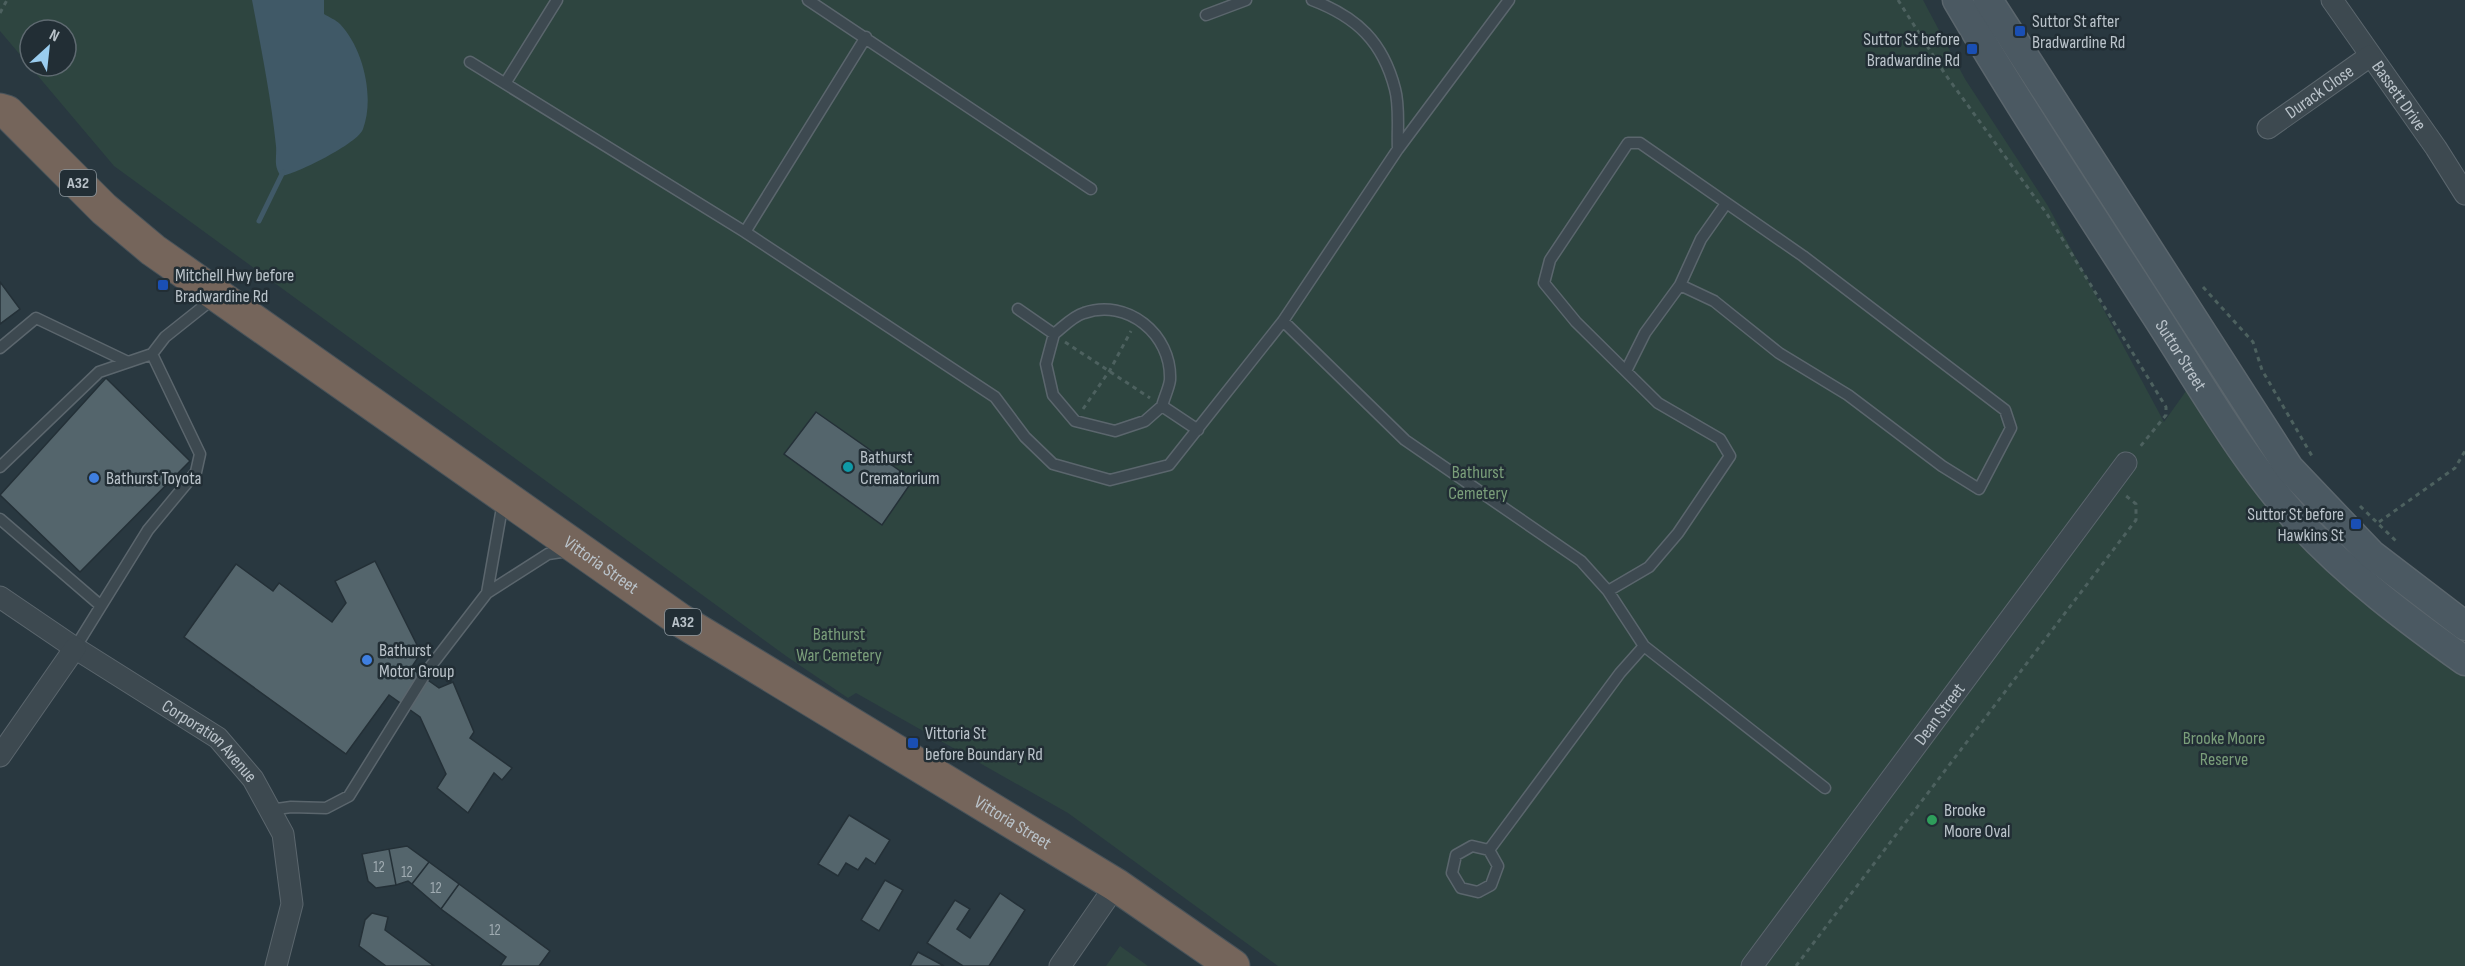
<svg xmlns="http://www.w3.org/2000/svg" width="2465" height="966" font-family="'Sofia Sans Condensed',sans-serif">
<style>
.green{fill:#2e4540;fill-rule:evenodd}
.water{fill:#405967}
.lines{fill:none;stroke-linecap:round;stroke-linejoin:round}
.stream{stroke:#405967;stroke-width:5}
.building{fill:#54656c;stroke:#243037;stroke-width:1.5}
.lane-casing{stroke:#5b666d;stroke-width:13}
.street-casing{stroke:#5b666d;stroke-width:23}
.secondary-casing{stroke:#5b666d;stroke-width:31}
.highway-casing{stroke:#48535a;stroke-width:35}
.path{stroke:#4d615f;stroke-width:3;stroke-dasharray:4.5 4.5;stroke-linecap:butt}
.lane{stroke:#3d4950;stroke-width:10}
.street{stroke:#3d4950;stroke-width:21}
.secondary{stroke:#4b5962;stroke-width:28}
.highway{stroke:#75655b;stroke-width:33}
.transit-dot{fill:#1a4fb4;stroke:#222e35;stroke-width:2}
.culture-dot{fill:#0f9aa8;stroke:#222e35;stroke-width:2}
.shop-dot{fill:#3f7fe0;stroke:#222e35;stroke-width:2}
.leisure-dot{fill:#2e9e5b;stroke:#222e35;stroke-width:2}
.labels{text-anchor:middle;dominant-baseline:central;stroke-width:5;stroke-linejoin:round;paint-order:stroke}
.number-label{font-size:15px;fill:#a0acb2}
.shield{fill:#222e35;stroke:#8c969d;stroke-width:1.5}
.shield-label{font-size:16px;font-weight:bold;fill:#bac3ca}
.poi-label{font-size:18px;fill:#bac3ca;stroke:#222e35;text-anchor:start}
.street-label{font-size:18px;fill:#bac3ca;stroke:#222e35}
.park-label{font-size:18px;fill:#7a9e7a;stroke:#222e35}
</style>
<rect width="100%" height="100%" fill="#293840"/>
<path class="green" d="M0,0H1923L1965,79L2048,206L2164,422L2196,377L2271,488L2465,661V966H1278L1068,813L856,693L848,698L786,656L114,166L0,31ZM30,30H66V66H30Z
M1120,946L1148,966H1106Z"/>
<path class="water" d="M252,0H324V14C329,17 336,20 340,24C363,48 375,97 363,129C359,143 294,175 281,176C273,166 277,158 276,146C271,97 261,48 252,0Z"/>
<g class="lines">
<path class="stream" d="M259,221L283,172"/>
</g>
<path class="building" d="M0,282L20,309L0,324Z
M106,378L190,461L80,572L0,495Z
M816,412L913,480L882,525L784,454Z
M375,561L421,653L411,668L439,688L453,682L474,732L470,738L512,768L502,780L494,773L468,813L437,788L446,774L420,717L389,695L346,754L184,637L236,564L273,591L279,583L332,622L346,603L335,581Z
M849,815L890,840L875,864L866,858L858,870L846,863L838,876L818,864Z
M407,846L429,862L412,884L408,881L396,885L389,849Z
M389,849L396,885L376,888L368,881L362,854Z
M429,862L459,884L441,909L412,884Z
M885,880L903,890L879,931L861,920Z
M459,884L550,951L539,966H500L506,957L441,909Z
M1000,893L1025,910L989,966H963L927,943L955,900L970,909L957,929L970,938Z
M372,913L388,917L385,930L434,966H386L359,946L365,920Z
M918,952L944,966H910Z"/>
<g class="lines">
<g class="lane-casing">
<path id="lane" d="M808,0L1091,189
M1312,0C1357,17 1383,42 1395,89C1400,107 1397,130 1398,149
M1206,15L1246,0
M470,62L745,232L995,397L1025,437L1053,464L1110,480L1169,465L1283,321L1398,149L1509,0
M506,82L557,0
M745,232L866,37
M1018,309L1054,334L1046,364L1053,395L1075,421L1115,431L1145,421L1162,406
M1283,321L1405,440L1581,561L1608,591L1644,646L1825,788
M1054,334C1062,328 1073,316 1084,313C1127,298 1172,334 1170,380C1169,388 1164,398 1162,406L1198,430
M0,348L36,318L128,362
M1626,371L1645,333L1680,285L1701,239L1725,205
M0,467L99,372L152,354
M0,519L100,605
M1608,591L1649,567L1678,533L1730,456L1720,439L1658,403L1576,322L1544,283L1550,260L1628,143H1640L1803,256L2005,410L2011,428L1979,489L1942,466L1848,395L1779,353L1714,301L1680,285
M487,593L503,502
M75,648L148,530L196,472L200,454L152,354L165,337L214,298
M270,810L291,807L326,808L349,796L427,671L487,593L548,554L568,551
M1489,850L1472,846L1456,855L1452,873L1461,888L1478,892L1491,885L1498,866L1489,850L1620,673L1644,646"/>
</g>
<g class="street-casing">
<g id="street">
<path id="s1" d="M2332,0L2436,148L2465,194"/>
<path id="s2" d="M2268,128L2370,56"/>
<path id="s3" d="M0,597L75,648L218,738L253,779L283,834L292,904L276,966"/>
<path d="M0,756L75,648"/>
<path d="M1060,966L1116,885"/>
<path id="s4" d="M1752,966L2126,463"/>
</g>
</g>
<g class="secondary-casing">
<g id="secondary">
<path id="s5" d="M1957,0C2019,106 2087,208 2153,311C2200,383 2243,461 2301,524C2349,576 2408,620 2465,661"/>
<path d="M1988,0L2289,468L2371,554L2465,626"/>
</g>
</g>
<g class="highway-casing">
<g id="highway">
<path id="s6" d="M0,110L7,112L104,209L153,250L680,620L1116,885L1233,966"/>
</g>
</g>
<path class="path" d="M1898,0L1945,74L2047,214L2166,407V415L2139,448
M0,13L7,0
M2203,287L2253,342L2262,370L2312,456
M1065,342L1150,398
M1083,409L1110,370L1131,331
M2360,506L2398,543
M2379,522L2455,468L2465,451
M1796,966L2136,520V504L2125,495"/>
<use href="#lane" class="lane"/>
<use href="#street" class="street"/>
<use href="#secondary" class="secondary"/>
<use href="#highway" class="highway"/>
</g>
<g class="transit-dot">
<rect x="2014" y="25" width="12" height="12" rx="3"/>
<rect x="1966" y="43" width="12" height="12" rx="3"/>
<rect x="157" y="279" width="12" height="12" rx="3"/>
<rect x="2350" y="518" width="12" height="12" rx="3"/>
<rect x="907" y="737" width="12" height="12" rx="3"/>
</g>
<circle class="culture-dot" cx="848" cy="467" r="6"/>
<g class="shop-dot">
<circle cx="94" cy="478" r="6"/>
<circle cx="367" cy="660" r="6"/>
</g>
<circle class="leisure-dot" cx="1932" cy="820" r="6"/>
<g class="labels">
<g class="number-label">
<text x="379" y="867">12</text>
<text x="407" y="872">12</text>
<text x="436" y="888">12</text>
<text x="495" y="930">12</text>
</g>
<g class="shield">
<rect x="60" y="170" width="36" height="26" rx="4.5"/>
<rect x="665" y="609" width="36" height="26" rx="4.5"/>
</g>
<g class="shield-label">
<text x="78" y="183">A32</text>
<text x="683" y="622">A32</text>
</g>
<g class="poi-label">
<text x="2032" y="21">Suttor St after<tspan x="2032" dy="21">Bradwardine Rd</tspan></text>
<text x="1960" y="39" text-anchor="end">Suttor St before<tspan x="1960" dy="21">Bradwardine Rd</tspan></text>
<text x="175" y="275">Mitchell Hwy before<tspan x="175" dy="21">Bradwardine Rd</tspan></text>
<text x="860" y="457">Bathurst<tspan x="860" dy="21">Crematorium</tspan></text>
<text x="106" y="478">Bathurst Toyota</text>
<text x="2344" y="514" text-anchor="end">Suttor St before<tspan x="2344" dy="21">Hawkins St</tspan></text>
<text x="379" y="650">Bathurst<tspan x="379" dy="21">Motor Group</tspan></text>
<text x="925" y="733">Vittoria St<tspan x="925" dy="21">before Boundary Rd</tspan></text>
<text x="1944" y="810">Brooke<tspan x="1944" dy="21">Moore Oval</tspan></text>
</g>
<g class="street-label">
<text stroke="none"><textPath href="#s2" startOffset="63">Durack Close</textPath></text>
<text stroke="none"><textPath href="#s1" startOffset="117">Bassett Drive</textPath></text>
<text stroke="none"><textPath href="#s5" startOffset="420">Suttor Street</textPath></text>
<text stroke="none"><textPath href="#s6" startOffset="756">Vittoria Street</textPath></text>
<text stroke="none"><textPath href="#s4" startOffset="314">Dean Street</textPath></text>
<text stroke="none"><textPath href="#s3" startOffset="255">Corporation Avenue</textPath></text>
<text stroke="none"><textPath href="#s6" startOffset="1242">Vittoria Street</textPath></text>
</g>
<g class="park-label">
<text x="1478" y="472">Bathurst<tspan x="1478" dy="21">Cemetery</tspan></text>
<text x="839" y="634">Bathurst<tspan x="839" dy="21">War Cemetery</tspan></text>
<text x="2224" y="738">Brooke Moore<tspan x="2224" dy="21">Reserve</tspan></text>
</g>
</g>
<g transform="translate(48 48) rotate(27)"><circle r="28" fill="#222e35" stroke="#5f6a71" stroke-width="1.5"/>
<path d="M0-4.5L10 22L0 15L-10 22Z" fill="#9acdef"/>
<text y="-9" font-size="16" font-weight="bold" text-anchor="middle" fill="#bac3ca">N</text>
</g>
</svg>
